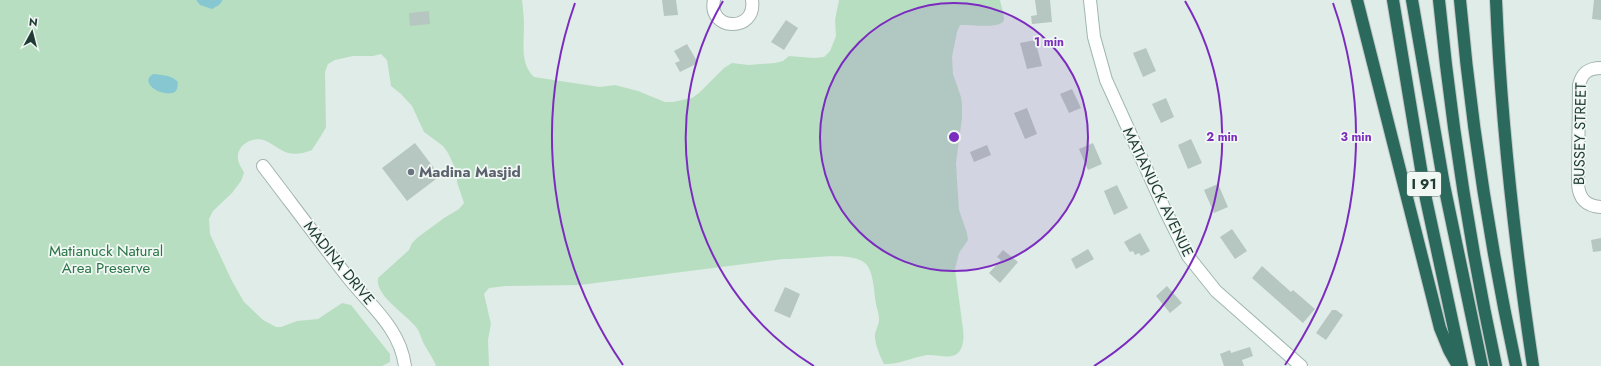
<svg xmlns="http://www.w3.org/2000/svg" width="1601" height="366" font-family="Jost,sans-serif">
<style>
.green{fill:#b8dec2}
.water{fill:#86c7d2}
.building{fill:#b6c6c0}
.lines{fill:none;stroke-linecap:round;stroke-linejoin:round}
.street-casing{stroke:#a3b4ae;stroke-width:14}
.secondary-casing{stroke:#9eb8af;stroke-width:14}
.highway-casing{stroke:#c1c8c6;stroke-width:14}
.street{stroke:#fff;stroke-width:12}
.secondary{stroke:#fff;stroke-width:12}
.highway{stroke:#2b695d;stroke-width:12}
.ring{fill:none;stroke:#7b2cbf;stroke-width:2}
.worship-dot{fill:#6b7280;stroke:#f1f8f4;stroke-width:1.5}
.labels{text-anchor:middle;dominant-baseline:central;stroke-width:3.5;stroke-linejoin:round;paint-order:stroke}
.shield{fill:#f1f8f4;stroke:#5f746e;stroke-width:1}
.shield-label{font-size:14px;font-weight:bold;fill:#203c35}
.street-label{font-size:15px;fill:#203c35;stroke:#f1f8f4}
.worship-label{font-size:15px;font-weight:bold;fill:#5b616d;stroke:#f1f8f4;text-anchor:start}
.park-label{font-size:15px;fill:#2a7447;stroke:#f1f8f4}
.centre{fill:#7b2cbf;stroke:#f1f8f4;stroke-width:2}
.ring-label{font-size:12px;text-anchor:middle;font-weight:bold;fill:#7b2cbf;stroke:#f1f8f4;stroke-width:3.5;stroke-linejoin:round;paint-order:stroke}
</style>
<rect width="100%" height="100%" fill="#e0ece7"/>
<path class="green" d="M0,0H196L198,2L215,7L223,0H522C523,9 524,17 524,26C524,45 520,63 534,77L600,87L615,85L638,91L665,102H673L692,98L699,93L724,68L732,63L749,65L775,63L783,61L789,56L814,58L824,57L830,51L836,36L835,20L839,0H1000C1001,6 1004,13 1004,19C1004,30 968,24 960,25L957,32L952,57L953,74L961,97L962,105V118L956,163L959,210L967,233L968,240L959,253L955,269L963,329C964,336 964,347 958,353C950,360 937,354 927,355C913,357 898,365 884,364C880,356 874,343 875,334C876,329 879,325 879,319C879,314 877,309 876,304C874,293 874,271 865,263C849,250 802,260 783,259L580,285L505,286L489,288L484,294L491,324L488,340L489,366H436C433,357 428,352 424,344C421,338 420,332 416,327C406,314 375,296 378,278L409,250L412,243L417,238L444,218L459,209L464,203L457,182V175L455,168L448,153L443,146L424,132L412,106L401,94L391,86L387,60L381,54L373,56H353L335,60L328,64L325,72L326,127C325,130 314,147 312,150C305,153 295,155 288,153C279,150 273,144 266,141C254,135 236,145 238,159C238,164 243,169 244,173L241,181L232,193L213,211L209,219L210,234L232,281L244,302L263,320L276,327H281L297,321L318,319L342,303L351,305L390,354V362L382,366H0Z"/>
<path class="water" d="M196,0H223L219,5L212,9L200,5Z
M153,74C162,75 172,75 178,82L177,89L175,92C163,98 138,83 153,74Z"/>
<path class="building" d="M662,0H676L678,15L664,16Z
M1035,0H1050L1052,22L1032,24L1031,16L1037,15Z
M1594,0H1601V20L1592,19Z
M429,11L430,24L410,26L409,13Z
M786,20L798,28L784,50L771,42Z
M1035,40L1042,66L1027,69L1020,43Z
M687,44L698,63L680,72L675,63L680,61L674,51Z
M1146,48L1156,71L1143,77L1133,53Z
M1072,89L1081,108L1069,113L1060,94Z
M1166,98L1174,117L1161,123L1152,104Z
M1027,108L1037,134L1025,139L1014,113Z
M1191,139L1202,163L1188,169L1178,145Z
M415,143L440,176L407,201L382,168Z
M1093,143L1102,164L1088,170L1079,149Z
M987,145L991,155L974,162L970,152Z
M1218,184L1228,207L1214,213L1204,190Z
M1117,185L1128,208L1114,215L1104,191Z
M1232,229L1247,251L1235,259L1220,237Z
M1140,233L1150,251L1141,256L1139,253L1135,255L1133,251L1130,252L1124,242Z
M1601,238V251L1593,252L1591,240Z
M1088,249L1094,259L1076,269L1071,259Z
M1003,250L1018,262L1000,283L989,273L1001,260L997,257Z
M1262,266L1291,292L1293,290L1315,309L1303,323L1252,278Z
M1167,286L1182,303L1170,313L1156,296Z
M785,287L800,294L790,318L774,311Z
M1332,310H1336L1343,315L1326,340L1316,333Z
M1250,347L1253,356L1242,360L1244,366H1224L1220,354L1230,350L1231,353Z"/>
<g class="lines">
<g class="street-casing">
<path id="street" d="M714,0C707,31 757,33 752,0
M1601,68C1588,68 1582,73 1579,85L1578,184C1579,199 1586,206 1601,207
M263,166C292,204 320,242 350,280C372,307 400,329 405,366"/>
</g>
<g class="secondary-casing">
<path id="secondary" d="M1090,0L1094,37L1106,80L1165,210L1188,256L1216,291L1301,366"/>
</g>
<g class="highway-casing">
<path id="highway" d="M1357,0L1440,328L1449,350L1458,366
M1393,0L1426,199L1462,366
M1412,0L1444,185L1482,366
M1439,0C1451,123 1470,245 1496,366
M1460,0C1471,123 1490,245 1516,366
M1496,0C1501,123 1515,245 1533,366"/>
</g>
<use href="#street" class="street"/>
<use href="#secondary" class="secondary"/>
<use href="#highway" class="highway"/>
</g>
<circle cx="954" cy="137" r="134" fill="#7b2cbf" fill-opacity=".12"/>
<g class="ring">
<circle cx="954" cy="137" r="134"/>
<path d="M814 366A268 268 0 0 1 723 1M1185 1A268 268 0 0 1 1094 366"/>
<path d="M623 365A402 402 0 0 1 575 3M1333 3A402 402 0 0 1 1285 365"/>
</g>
<circle class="worship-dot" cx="411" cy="172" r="4"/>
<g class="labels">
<rect class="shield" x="1407" y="172" width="34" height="24" rx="3"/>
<g class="shield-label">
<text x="1424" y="184">I 91</text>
</g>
<g class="street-label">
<text transform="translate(1580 134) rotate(-89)">BUSSEY STREET</text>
<text transform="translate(1158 192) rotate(64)">MATIANUCK AVENUE</text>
<text transform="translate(339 263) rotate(51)">MADINA DRIVE</text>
</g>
<g class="worship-label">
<text x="419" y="172">Madina Masjid</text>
</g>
<g class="park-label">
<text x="106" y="251">Matianuck Natural<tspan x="106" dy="17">Area Preserve</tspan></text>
</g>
</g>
<circle cx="954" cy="137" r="6" class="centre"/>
<g class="ring-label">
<text x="1049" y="46">1 min</text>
<text x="1222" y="141">2 min</text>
<text x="1356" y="141">3 min</text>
</g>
<g transform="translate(32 32) rotate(7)" stroke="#f1f8f4" stroke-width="3" paint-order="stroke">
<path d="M0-3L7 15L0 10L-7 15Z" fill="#203c35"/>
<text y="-6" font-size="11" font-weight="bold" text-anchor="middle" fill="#203c35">N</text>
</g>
</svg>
